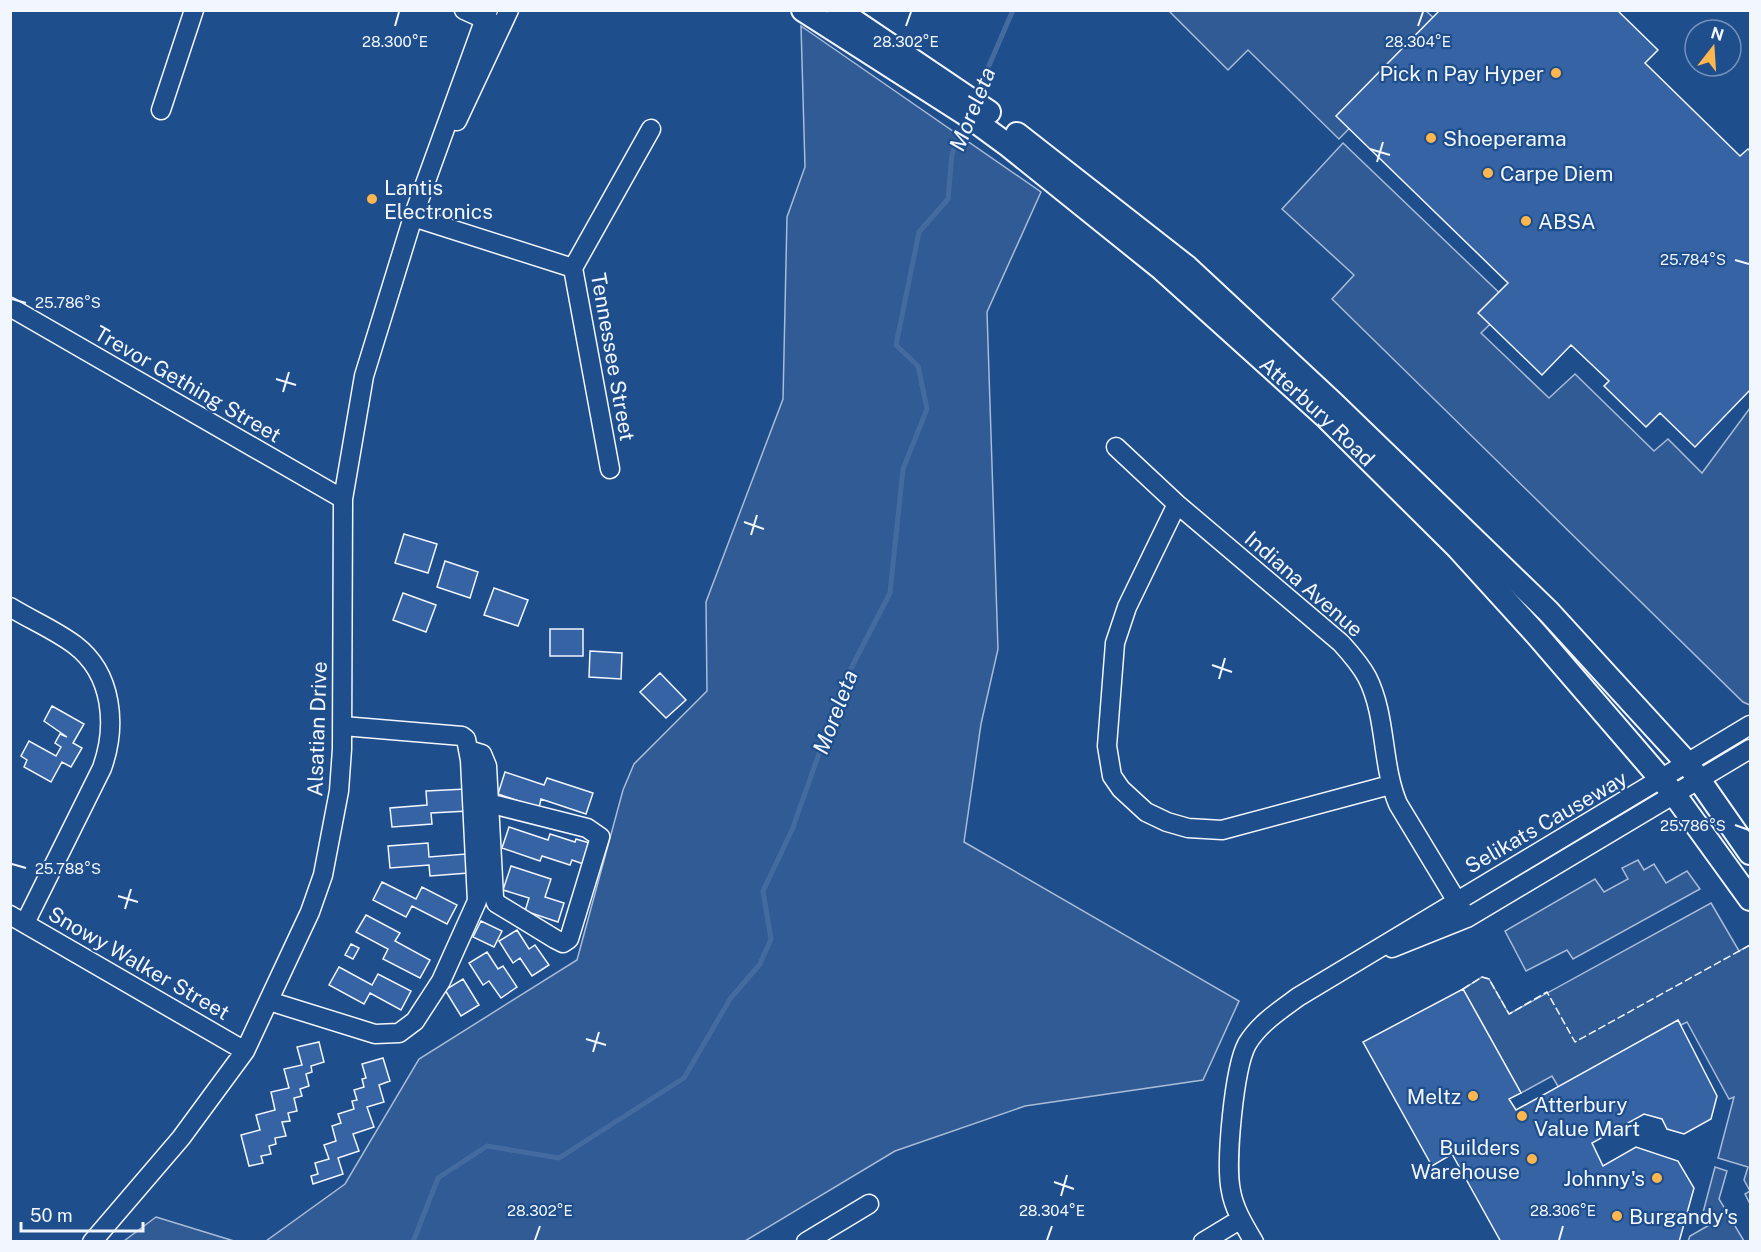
<svg xmlns="http://www.w3.org/2000/svg" width="1761" height="1252" font-family="'Public Sans',sans-serif">
<style>
.built{fill:#305b95;stroke:#a8bbd7;stroke-width:1.5}
.lines{fill:none;stroke-linecap:round;stroke-linejoin:round}
.stream{stroke:#446ba0;stroke-width:5}
.building{fill:#3563a3;stroke:#f2f6ff;stroke-width:1.5}
.minor-casing{stroke:#f2f6ff;stroke-width:21}
.major-casing{stroke:#f2f6ff;stroke-width:26}
.minor{stroke:#1f4e8c;stroke-width:18}
.major{stroke:#1f4e8c;stroke-width:22}
.fence{stroke:#f2f6ff;stroke-width:1.5;stroke-dasharray:8 3;stroke-linecap:butt}
.ticks{fill:none;stroke:#f2f6ff;stroke-width:2}
.poi-dot{fill:#ffb74d;stroke:#1f4e8c;stroke-width:2}
.labels{text-anchor:middle;dominant-baseline:central;stroke-width:4.5;stroke-linejoin:round;paint-order:stroke}
.poi-label{font-size:21px;fill:#f2f6ff;stroke:#1f4e8c;text-anchor:start}
.street-label{font-size:21px;fill:#f2f6ff;stroke:#1f4e8c}
.water-label{font-size:22px;font-style:italic;fill:#f2f6ff;stroke:#1f4e8c}
.ticks-label{font-size:15px;text-anchor:middle;fill:#f2f6ff;stroke:#1f4e8c;stroke-width:4.5;stroke-linejoin:round;paint-order:stroke}
</style>
<rect width="100%" height="100%" fill="#1f4e8c"/>
<path class="built" d="M1169,11H1426L1446,29L1339,139L1248,50L1228,70Z
M801,26L1041,192L987,312L998,649L981,724L964,842L1239,1001L1203,1080L1025,1106L895,1151L745,1241H266L345,1184L419,1059L577,960L623,790L634,764L707,691L706,602L783,399L787,217L805,167Z
M1343,143L1511,304L1481,333L1549,398L1575,374L1654,451L1668,439L1702,473L1750,408V705L1743,702L1332,299L1354,275L1282,209Z
M1638,860L1644,870L1654,864L1666,883L1687,871L1700,889L1573,959L1567,950L1526,971L1505,931L1595,879L1604,892L1628,879L1622,868Z
M1711,903L1739,951L1750,945V1204L1745,1194L1750,1191L1744,1180L1748,1167L1718,1158L1734,1097L1729,1099L1687,1022L1681,1025L1678,1020L1559,1088L1552,1076L1521,1093L1463,989L1482,977L1489,979L1509,1014Z
M1715,1167L1727,1171L1719,1199L1744,1241H1688L1690,1236L1711,1224L1701,1220Z
M156,1217L234,1241H124Z"/>
<g class="lines">
<path class="stream" d="M975,98L1013,10
M413,1242L438,1178L487,1146L559,1158L684,1078L730,999L760,964L771,939L763,891L792,830L845,680L890,593L903,469L927,409L918,366L896,345L919,232L948,199L952,154L966,120"/>
</g>
<path class="building" d="M1440,10H1617L1658,50L1645,63L1740,156L1748,149L1750,151V390L1695,447L1660,413L1646,427L1604,386L1609,381L1571,345L1542,375L1478,313L1508,283L1336,116Z
M404,534L437,544L428,573L395,563Z
M445,561L478,572L470,598L437,587Z
M494,588L528,600L518,626L484,615Z
M403,593L436,605L426,632L393,620Z
M550,629H583V656H550Z
M590,651L622,653L621,679L589,677Z
M660,673L686,700L666,718L640,692Z
M52,706L84,724L73,743L82,748L71,767L62,762L51,782L24,767L27,760L21,756L29,741L56,756L61,747L55,743L60,734L67,737L44,721Z
M505,772L544,785L547,778L593,793L586,814L541,799L539,808L498,794Z
M466,789L468,811L431,813L432,824L392,827L390,808L427,805L426,791Z
M509,827L548,840L550,834L575,842L576,839L596,845L589,866L572,860L570,865L542,856L540,861L502,848Z
M428,843L429,857L466,854L468,873L430,876L429,865L390,868L388,846Z
M511,866L551,879L545,897L564,903L558,922L525,911L529,898L503,890Z
M382,882L416,899L422,887L457,905L447,924L412,906L406,917L373,900Z
M366,915L400,933L395,941L430,960L420,978L383,959L388,949L356,932Z
M481,921L502,931L494,947L473,937Z
M517,930L529,949L535,945L549,965L532,976L520,958L513,963L499,941Z
M351,944L359,948L353,959L345,955Z
M487,952L498,969L503,966L517,987L501,998L489,981L483,985L469,963Z
M339,967L372,985L378,974L411,991L401,1010L370,993L364,1004L329,985Z
M463,979L479,1005L461,1016L445,990Z
M1463,989L1521,1093L1509,1099L1516,1110L1678,1020L1717,1096L1711,1119L1684,1134L1667,1129L1662,1119L1644,1114L1592,1143L1603,1166L1636,1147L1678,1161L1694,1188L1679,1242H1501L1452,1154L1432,1166L1363,1042Z
M319,1042L324,1062L311,1066L312,1072L306,1074L309,1086L300,1089L302,1096L294,1098L297,1111L288,1113L290,1121L282,1122L286,1136L275,1138L276,1144L269,1146L271,1154L261,1156L263,1163L249,1166L241,1135L260,1130L256,1115L275,1110L271,1092L289,1088L284,1069L302,1065L297,1047Z
M383,1058L390,1081L379,1085L384,1102L367,1107L374,1127L353,1134L359,1151L338,1158L343,1174L313,1184L311,1176L318,1174L315,1163L329,1159L324,1145L336,1141L332,1126L341,1123L338,1114L354,1109L352,1101L357,1100L354,1090L364,1087L362,1079L366,1078L362,1064Z"/>
<g class="lines">
<g class="minor-casing">
<path id="minor" d="M464,10L495,24
M161,110L194,10
M457,121L509,10
M413,217L573,268
M10,307L343,499
M1116,447L1177,504L1341,643C1351,654 1360,664 1367,677C1387,716 1381,764 1398,804L1467,918
M610,469L573,268L651,129
M1177,504L1127,607L1115,643L1107,746L1112,776L1121,789L1146,812L1167,822L1188,828L1222,830L1390,785
M10,607C31,620 55,630 75,645C113,674 117,726 102,768L25,923
M469,750L482,754L487,766L494,897L496,903L555,939L563,943L569,939L600,837L587,828L488,803
M10,915L245,1051
M1392,948L1467,918L1750,749
M269,1001L375,1034L399,1033L415,1021L441,981L477,901L470,760L466,739L462,736L343,726
M92,1242L181,1138L245,1051L310,912L323,875L339,791L342,749L343,499L364,376L413,217L488,10
M806,1242L869,1204
M1203,1242L1241,1219
M1254,1242C1244,1225 1234,1209 1231,1191C1225,1164 1234,1068 1247,1044C1259,1024 1279,1011 1298,997L1750,725"/>
</g>
<g class="major-casing">
<g id="major">
<path id="s1" d="M803,10L964,113L1009,146L1162,269L1325,416L1458,548L1537,635L1674,794L1750,899"/>
<path d="M838,10L989,112"/>
<path d="M1017,134L1187,267L1333,403L1548,611L1688,764L1750,853"/>
</g>
</g>
<use href="#minor" class="minor"/>
<use href="#major" class="major"/>
<path class="fence" d="M1463,989L1482,977L1489,979L1509,1014L1547,992L1575,1042L1750,945"/>
</g>
<path class="ticks" d="M395,26L399,12M906,26L911,12M1418,26L1423,12M1370,149L1390,155M1377,162L1383,142M1735,260L1749,264M12,299L26,303M276,379L296,385M283,392L289,372M744,522L764,529M751,535L757,515M1212,665L1232,672M1219,679L1225,658M1735,825L1749,830M12,864L26,868M118,896L138,902M125,909L131,889M586,1039L606,1045M593,1052L599,1032M1054,1182L1074,1189M1061,1196L1067,1175M535,1240L540,1226M1047,1240L1052,1226M1559,1240L1563,1226"/>
<g class="poi-dot">
<circle cx="1556" cy="73" r="6"/>
<circle cx="1431" cy="138" r="6"/>
<circle cx="1488" cy="173" r="6"/>
<circle cx="372" cy="199" r="6"/>
<circle cx="1526" cy="221" r="6"/>
<circle cx="1473" cy="1096" r="6"/>
<circle cx="1522" cy="1116" r="6"/>
<circle cx="1532" cy="1159" r="6"/>
<circle cx="1657" cy="1178" r="6"/>
<circle cx="1617" cy="1216" r="6"/>
</g>
<g class="labels">
<g class="poi-label">
<text x="1544" y="73" text-anchor="end">Pick n Pay Hyper</text>
<text x="1443" y="138">Shoeperama</text>
<text x="1500" y="173">Carpe Diem</text>
<text x="384" y="187">Lantis<tspan x="384" dy="24">Electronics</tspan></text>
<text x="1538" y="221">ABSA</text>
<text x="1461" y="1096" text-anchor="end">Meltz</text>
<text x="1534" y="1104">Atterbury<tspan x="1534" dy="24">Value Mart</tspan></text>
<text x="1520" y="1147" text-anchor="end">Builders<tspan x="1520" dy="24">Warehouse</tspan></text>
<text x="1645" y="1178" text-anchor="end">Johnny's</text>
<text x="1629" y="1216">Burgandy's</text>
</g>
<g class="street-label">
<text transform="translate(613 357) rotate(80)">Tennessee Street</text>
<text transform="translate(188 384) rotate(30)">Trevor Gething Street</text>
<text stroke="none"><textPath href="#s1" startOffset="654">Atterbury Road</textPath></text>
<text transform="translate(1304 584) rotate(41)">Indiana Avenue</text>
<text transform="translate(317 729) rotate(-88)">Alsatian Drive</text>
<text transform="translate(1546 822) rotate(-30)">Selikats Causeway</text>
<text transform="translate(139 963) rotate(30)">Snowy Walker Street</text>
</g>
<g class="water-label">
<text transform="translate(972 109) rotate(-68)">Moreleta</text>
<text transform="translate(835 712) rotate(-69)">Moreleta</text>
</g>
</g>
<g class="ticks-label">
<text x="395" y="47">28.300°E</text>
<text x="906" y="47">28.302°E</text>
<text x="1418" y="47">28.304°E</text>
<text x="1693" y="265">25.784°S</text>
<text x="68" y="308">25.786°S</text>
<text x="1693" y="831">25.786°S</text>
<text x="68" y="874">25.788°S</text>
<text x="540" y="1216">28.302°E</text>
<text x="1052" y="1216">28.304°E</text>
<text x="1563" y="1216">28.306°E</text>
</g>
<rect width="1761" height="1252" fill="none" stroke="#f2f6ff" stroke-width="24"/>
<g transform="translate(1713 48) rotate(17)"><circle r="28" fill="#1f4e8c" stroke="#7391ba" stroke-width="1.5"/>
<path d="M0-4.5L10 22L0 15L-10 22Z" fill="#ffb74d"/>
<text y="-9" font-size="16" font-weight="bold" text-anchor="middle" fill="#f2f6ff">N</text>
</g>
<path d="M21 1222v9h122v-9" fill="none" stroke="#f2f6ff" stroke-width="3"/>
<text x="30" y="1222" font-size="18" fill="#f2f6ff" stroke="#1f4e8c" stroke-width="4.5" paint-order="stroke">50 m</text>
</svg>
